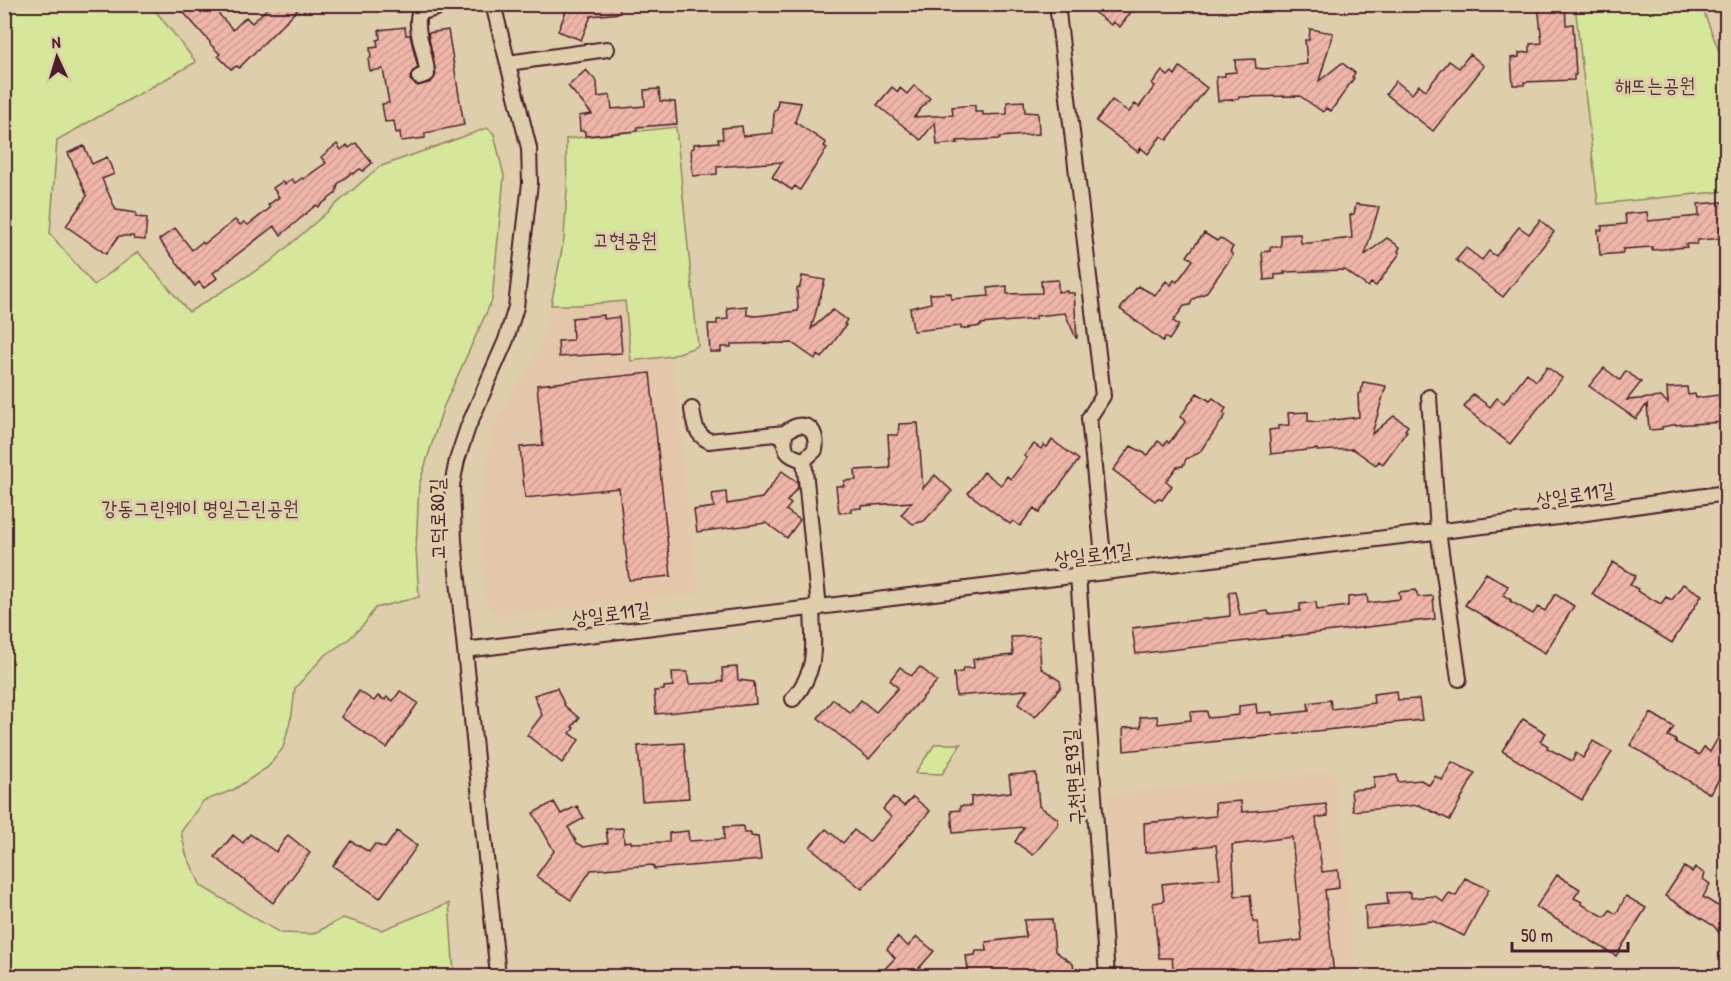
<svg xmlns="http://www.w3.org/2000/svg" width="1731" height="981" font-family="'Patrick Hand','Poor Story',sans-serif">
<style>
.built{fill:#e4c7aa}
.park{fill:#d6e79b;stroke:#908363;stroke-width:1.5}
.building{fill:url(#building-hatch);stroke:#4a1f2b;stroke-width:1.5;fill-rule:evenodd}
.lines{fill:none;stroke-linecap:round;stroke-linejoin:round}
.street-casing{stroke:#4a1f2b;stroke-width:18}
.street{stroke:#dfceab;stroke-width:14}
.labels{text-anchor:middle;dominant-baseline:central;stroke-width:6;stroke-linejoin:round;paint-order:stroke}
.park-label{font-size:20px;fill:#583336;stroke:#dfceab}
.street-label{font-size:20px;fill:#4a1f2b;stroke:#dfceab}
</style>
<defs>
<pattern id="building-hatch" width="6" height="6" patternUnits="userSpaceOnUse" patternTransform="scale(1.5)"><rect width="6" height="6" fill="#efb6a8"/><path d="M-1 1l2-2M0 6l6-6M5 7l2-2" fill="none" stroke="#ce9c91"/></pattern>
</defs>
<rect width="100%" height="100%" fill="#dfceab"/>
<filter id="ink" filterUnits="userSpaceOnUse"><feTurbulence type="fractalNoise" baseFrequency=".0167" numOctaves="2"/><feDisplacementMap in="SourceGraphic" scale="12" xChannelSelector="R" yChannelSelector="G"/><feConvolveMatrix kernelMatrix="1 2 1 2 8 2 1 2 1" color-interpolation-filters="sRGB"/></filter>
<g filter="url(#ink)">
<path class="built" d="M625,301L631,360L671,356L699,593L504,616L490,610L484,595L479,510L491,432L501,411L532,362L543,338L551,305H579Z
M1335,772L1356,976H1119L1106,794Z"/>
<path class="park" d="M5,4L156,5L154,9L196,62L57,140L50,234L94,285L138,252L189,312L270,262L379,167L487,128L494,134L504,176L492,300L443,408L419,485L416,549L419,597L375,608L365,623L349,639L324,656L295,688L292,714L283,748L268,767L233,790L203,801L181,832L186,854L201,886L280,933L313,934L343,918L382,930L449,903L454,976H5Z
M393,5H443L396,13Z
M1575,5H1701L1726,69V191L1598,204Z
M676,127L698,346L671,356L631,361L625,301L579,305H551L564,239L567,189L566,139Z
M935,744H961L942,774L915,773Z"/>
<path class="building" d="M176,4H210L233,30L246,17L252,23L272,4H303L239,68L237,66L231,69L218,56L220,54L210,44V42Z
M569,4H619L620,13L591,16L581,40L558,31Z
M1083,4H1137L1120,27L1113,22L1111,25Z
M1538,4H1565L1566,25L1573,24L1576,75H1574V80L1524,82V85H1513L1511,58L1519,57V53L1530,52V44L1542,43Z
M405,27L406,35H410L418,68L412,72L410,80L418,86L431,82L436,74L428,33L448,30L464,125L425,133V138L401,141L400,132L396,133L394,121L385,122L382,104L389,103L383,69L370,71L368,59L371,58L370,48L378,47L377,40L380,39L379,30Z
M1310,29L1333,33L1319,81L1342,63L1355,73L1352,77L1354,78L1331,111L1326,108L1323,112L1300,96L1239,97V99L1218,101L1216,77L1225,76V73L1236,72L1235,60L1255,59L1256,68L1264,69L1307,64L1305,40H1309Z
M1470,54L1484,66L1433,131L1386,94L1396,81L1412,94L1419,85L1426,90L1449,61L1459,68Z
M1180,67L1207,88L1167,140L1161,136L1148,154L1141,148L1138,152L1096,121L1112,100L1129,112L1135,104L1139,107L1155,86L1152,84L1162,71L1168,76L1172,72L1175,75Z
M586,70L597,82L598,97L610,95L612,109L645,106L644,90L659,89L660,101L675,102L677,124L637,127V131L585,136V131H580L579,116L592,114L568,86Z
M914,86L930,98L914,117L953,115L952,107L975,105V112H983V115L1007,114V102L1024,101L1025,112L1038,113L1039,134L1000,137V139L957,141L958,143L937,145L935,122L921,140L877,105L892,87L898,92L900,88L907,94Z
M778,100L801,103L795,122L826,143L824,146L827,148L800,190L795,186L792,190L772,177L782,162L717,167V174L693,176L691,149L694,148V144L719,142L718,139H723L722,128L742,126L743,136L773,133L774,110L777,109Z
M356,143L372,163L363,171L360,169L353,174L351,173L338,184L336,193L318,207L316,205L281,235L274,226L213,273L217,278L204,288L199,282L195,286L159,240L175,228L192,250L202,242L204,244L235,220L240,225L244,222L248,225L270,208L268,205L279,197L273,188L282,182L285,184L292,179L295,183L302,178L303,179L326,163L321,157L337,144L341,150L347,145L349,148Z
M84,146L92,164L107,157L114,174L102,179L116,210L136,213V217L147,218L145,240L134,239L133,236H119L106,254L66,226L87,196L68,153Z
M1723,202L1724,212H1726V238L1698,240L1697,244H1686L1687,247L1652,250V247L1623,249V253L1600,255L1598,230H1602V226L1626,224L1625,214L1647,212L1648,221L1699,216L1698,204Z
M1356,204L1379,207L1365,255L1387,238L1400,247L1398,252L1400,253L1376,286L1371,283L1368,287L1345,270L1284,272L1285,274L1275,275V279L1264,280L1262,252L1270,251V247H1281V235L1300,234L1301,243H1309L1352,238L1350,215L1354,214Z
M1540,220L1554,232L1503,297L1456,260L1466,248L1482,260L1489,251L1496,256L1519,227L1529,234Z
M1204,233L1217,241L1220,238L1233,247L1230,252L1233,255L1206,293L1193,299L1190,305L1184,306L1173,321L1179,325L1169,340L1165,337L1163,341L1120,309L1138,286L1155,295L1166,281L1171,285L1174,280L1177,282L1193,260L1187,256Z
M802,276L825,280L811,329L833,310L847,320L844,324L846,325L822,358L818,355L815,359L792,343L731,344V347H721V352H710L708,324H717V320L728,319L727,308L747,306V315L756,316L798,311L797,288L800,287Z
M1058,280V292L1067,291V293H1074L1077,338H1076L1065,313L1036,316V319L981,324V326L961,329V326L913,331L910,308L931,303L930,294L951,293V299L989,296L988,288L1007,286V294L1042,293L1041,281Z
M604,315V319L619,317L622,353L559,357L558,341L573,340L572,318Z
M1547,367L1562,378L1510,444L1464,407L1473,394L1490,407L1497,398L1504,403L1527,373L1536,381Z
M1604,368L1620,380L1626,371L1641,382L1627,400L1661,397L1668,403L1667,388L1687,387L1688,395L1695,394L1696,398L1726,394V422L1672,425L1662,427V429L1649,430L1647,404L1636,419L1589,386Z
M650,373L671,576L629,580L619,488L525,498L520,447L543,445L537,385Z
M1363,382L1386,386L1372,434L1394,416L1408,426L1405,430L1407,431L1383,464L1379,461L1376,465L1353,449L1317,451V449L1271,454L1269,430L1278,429V426L1289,425L1288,413L1308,412V421L1317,422L1359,417L1358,394L1361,393Z
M1197,393L1210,401L1213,398L1226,408L1223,413L1226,415L1199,453L1186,459L1183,466L1177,467L1166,481L1172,486L1162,500L1158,498L1155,501L1113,470L1131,446L1148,455L1158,441L1164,445L1167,441L1169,443L1186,421L1180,417Z
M918,423L923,488L935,475L952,491L924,521L913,524L901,515L912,502L861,506V508L851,509V512L839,513L836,486H844V481L856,480L855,470L890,468L888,435H898L899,424Z
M1052,440L1079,460L1039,513L1034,508L1020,526L1013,521L1010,524L968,493L984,472L1001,485L1007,476L1011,479L1027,458L1024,456L1034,444L1041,449L1044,445L1047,447Z
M782,471L797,482L798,487L787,501L791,504L786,510L800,520L787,538L766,523L697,532L694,510L714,507L712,494L726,492L727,504L762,498Z
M1613,562L1636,576L1630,585L1638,589L1637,591L1661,604L1666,597L1672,600L1683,584L1702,595L1672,643L1592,594Z
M1486,573L1508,586L1503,595L1511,600L1510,601L1533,614L1538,607L1545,611L1555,594L1574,606L1545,653L1465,605Z
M1416,590L1418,597L1433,596L1435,619L1136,654L1132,628L1230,616L1229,592L1235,591L1240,615L1268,611L1269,614L1300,611V604L1316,602L1317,610L1348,606V597L1367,595L1368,603L1400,599L1399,592Z
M1039,636L1041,668L1060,681L1061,687L1035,717L1018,704L1027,690L956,696L954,673L962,672L963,668H974L973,659L1013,655L1011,637Z
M737,667L738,680L754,682L756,704L656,714L654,691L664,690V687L673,686L672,672H687L689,684L713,683L723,681L722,668Z
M900,667L911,676L920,667L937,681L869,759L818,718L833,699L850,713L861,700L876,712L898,688L890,680Z
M557,688L565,706L579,718L572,727L574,728L570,733L579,740L562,763L527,735L542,715L534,695Z
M359,691L374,701L378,696L385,700L387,697L393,701L400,691L418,703L387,748L341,717Z
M1397,691L1398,700L1419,699L1422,720L1124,751L1123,728L1141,727L1140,717L1157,716L1158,724L1191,720L1190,712L1207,711L1208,718L1239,715V706L1256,704L1257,713L1272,712V715L1309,711L1308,703L1330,700L1332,709L1374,703L1373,694Z
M1651,713L1674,727L1668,736L1676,740L1675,742L1699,755L1704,747L1710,752L1726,724V768L1710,794L1630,745Z
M1523,719L1546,733L1540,741L1548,746L1547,748L1572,761L1576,753L1583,758L1593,741L1612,752L1582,800L1502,751Z
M684,743L689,798L642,801L638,746Z
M1452,762L1475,773L1450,820L1419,805L1353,811L1351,790L1374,788V777L1397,775L1398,782L1421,780L1429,785L1435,776L1442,780Z
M1036,773L1039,806L1058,819V825L1033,855L1015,842L1024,827L953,833L951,811L960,810V806H971V797L1011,792L1009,775Z
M893,797L904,806L913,797L930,811L862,889L810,847L826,829L843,843L854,830L869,842L891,817L883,809Z
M1241,801L1242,812L1326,804L1328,816L1316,818L1322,872L1338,870L1339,888L1325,890L1334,976H1174L1172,958H1159L1153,903L1164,901L1162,884L1220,878L1216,845L1145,853L1144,823L1216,816L1215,803ZM1292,837L1302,940L1260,945L1258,922H1253L1250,895L1235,896L1232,845Z
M554,802L561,814L577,806L584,818L568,827L577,843L584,847L608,843L606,829L623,828L624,842L631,841V843L669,842V833L688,831L689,841L724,839V827L743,826L744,833H751V836L758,837L761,860L654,869L653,865L591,870L571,900L536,876L554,851L533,813Z
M397,831L417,846L380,898L333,866L351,841L369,852L375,844L385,848Z
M250,834L276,852L288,835L310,853L273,903L215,857L233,835L243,843Z
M1684,867L1692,872L1695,867L1705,874L1703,879L1710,884L1703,897L1726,911V942L1714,926L1665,896Z
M1557,875L1580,889L1574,898L1582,902L1581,904L1605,917L1610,910L1616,914L1626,896L1646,908L1616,956L1536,907Z
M1465,878L1489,889L1464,936L1433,921L1366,928L1365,906L1388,904L1387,893L1411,892V898L1435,896L1443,902L1449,893L1456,896Z
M1052,919L1055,951L1073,964L1074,970L1068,976H1025L1022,974L969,976L966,956L975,955L976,951H987L986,942L1026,937L1024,920Z
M897,937L908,946L917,937L934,951L912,976H878L895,958L887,949Z"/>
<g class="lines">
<g class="street-casing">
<path id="street" d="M493,4L529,148L530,183L516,307L506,340L468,427L457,460L452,485L454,541L498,976
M1057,4L1103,396L1089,418L1103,556
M508,63L607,49
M419,77L427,74C427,54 414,33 419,13L450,4
M1429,397L1438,531L1459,679
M692,409C694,423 695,434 709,441L785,433
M804,460C787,456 783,451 785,433C802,418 819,427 815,450L804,460L819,608
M1078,575L1107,976
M465,650L1558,517L1726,493
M793,699C819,668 813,647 812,609"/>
</g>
<use href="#street" class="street"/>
</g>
</g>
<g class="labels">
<g class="park-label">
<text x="1655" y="84">해뜨는공원</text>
<text x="625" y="239">고현공원</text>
<text x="200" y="507">강동그린웨이 명일근린공원</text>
</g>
<g class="street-label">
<text transform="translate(1575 494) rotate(-8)">상일로11길</text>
<text transform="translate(437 519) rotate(-91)">고덕로80길</text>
<text transform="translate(1093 554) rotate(-7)">상일로11길</text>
<text transform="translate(611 613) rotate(-7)">상일로11길</text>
<text transform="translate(1073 777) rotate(-94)">구천면로93길</text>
</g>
</g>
<rect width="1731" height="981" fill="none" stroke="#dfceab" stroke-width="24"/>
<rect x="12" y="12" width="1707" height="957" fill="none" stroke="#4a1f2b" stroke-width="2" filter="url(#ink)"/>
<g transform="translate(57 57) rotate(356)" stroke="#dfceab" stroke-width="4.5" paint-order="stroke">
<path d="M0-4.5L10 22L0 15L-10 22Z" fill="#4a1f2b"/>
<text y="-9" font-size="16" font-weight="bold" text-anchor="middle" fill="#4a1f2b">N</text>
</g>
<path d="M1512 942v9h116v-9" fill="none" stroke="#4a1f2b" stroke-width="3"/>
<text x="1521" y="942" font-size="18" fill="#4a1f2b" stroke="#dfceab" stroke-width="4.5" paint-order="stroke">50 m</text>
</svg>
